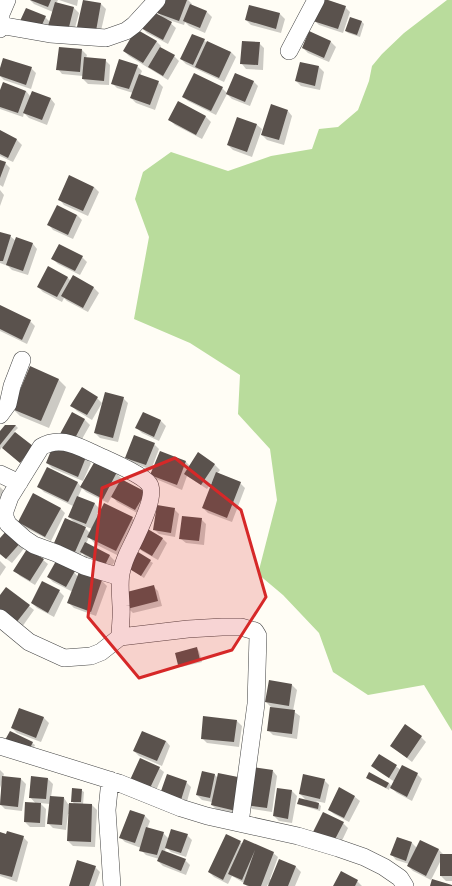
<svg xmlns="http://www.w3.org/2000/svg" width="452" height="886" font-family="'Libre Baskerville',serif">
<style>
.forest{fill:#b9dc9c}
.shadow{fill:#0003;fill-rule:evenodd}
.building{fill:#5a524d}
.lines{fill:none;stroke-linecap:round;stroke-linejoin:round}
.minor-casing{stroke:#444;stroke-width:18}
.minor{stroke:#fff;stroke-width:17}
.marked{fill:#d62828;fill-opacity:0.2;stroke:#d62828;stroke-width:3;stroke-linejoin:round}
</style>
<rect width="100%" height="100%" fill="#fffdf5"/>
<path class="forest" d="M447,0H452V731L424,685L368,695L333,672L319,633L283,595L258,574L277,500L270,449L238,414L240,375L190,343L134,319L149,237L135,199L143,172L171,152L228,171L271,156L312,149L319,129L338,127L358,110L369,81L372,66L382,54L404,33Z"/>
<path class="shadow" d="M30,0H58L56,4L74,8L79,13L73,35L26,26L45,17L50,22L53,12L34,4Z
M59,0H78L77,6Z
M162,0H188L192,4L191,6L207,12L212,17L205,33L189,26L185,22L184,25L166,19L176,28L168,44L147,33L142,28L163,18L158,13Z
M325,0L345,7L350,12L343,33L319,25L314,20Z
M84,1L101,4L106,9L100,35L83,31L78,26Z
M250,6L280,14L285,19L281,33L251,25L246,20Z
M350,18L362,22L364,24L360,37L348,33L346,31Z
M204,40L207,43L231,52L236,57L224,82L186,64L181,59Z
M156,41L161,46L160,48L174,56L179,61L168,80L129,56L124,51Z
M331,42L336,47L329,62L308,53L303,48Z
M259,43L264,48L263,70L246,69L242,64Z
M82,50L87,55L86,58L105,60L110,65L109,85L88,84L83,79V76L62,74L58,69Z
M301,63L319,67L324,72L320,90L301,86L296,81Z
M137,66L142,71L140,76L158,82L163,87L155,110L136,103L131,98L133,93L117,88L112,83Z
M31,68L36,73L31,89L4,80L0,76V71Z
M195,74L222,88L227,93L253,81L258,86L250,106L232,99L227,94L216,115L188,101L183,97Z
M26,91L30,96L51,99L55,104L47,125L29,118L24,113L23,117L0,109V93Z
M179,103L206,117L211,122L202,139L175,125L170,120Z
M288,111L292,116L284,145L267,140L262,135Z
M238,118L257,125L262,129L252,157L233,150L228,145Z
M1,132L17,140L22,145L13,162L0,156Z
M0,161L5,163L10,168L3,187L0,185Z
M94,187L99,192L88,216L64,205L60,200Z
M0,190L4,195L0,206Z
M77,215L82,220L73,239L53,230L49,225Z
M0,233L10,236L16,241L33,244L37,249L28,275L12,270L8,266L0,263Z
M82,257L87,262L80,275L58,264L53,259Z
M73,276L94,288L99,293L88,312L67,301L64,298L62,302L43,292L38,287L67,277L71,281Z
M0,307L30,321L35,326L27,344L0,331Z
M30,368L59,380L66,387L49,428L20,416L13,409Z
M97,398L102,403L92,420L77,411L72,406Z
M123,398L128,403L118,442L100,438L95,433Z
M144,413L161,421L166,426L159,441L142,433L137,428Z
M72,414L85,420L90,425L78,446L66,439Z
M6,426H16L18,428L14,432L32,447L26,467L2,447L0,450V432Z
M154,444L159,449L151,470L132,462L127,457Z
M160,452L186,462L190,466L198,454L215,465L220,470L217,474L240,483L245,488L232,522L208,513L203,508L214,480L207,489L187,476L182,490L156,479L151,474Z
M86,458L91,463L83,481L52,468L47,463Z
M48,468L78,483L81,487L116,473L121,478V479L145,493L141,515L117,502L112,496L108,503L86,492L82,488L78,497L95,504L100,509L97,514H99L132,518L140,525L123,558L95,544L89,537L86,544L110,556L115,561L110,569L86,557L82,553L80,556L60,548L55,543L76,524L69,517L73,506L44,492L39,487ZM82,525L92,529L90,533Z
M0,487L4,491L0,499Z
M60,508L65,513L51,541L24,527L19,522Z
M174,509L179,514L175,537L159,534L154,529Z
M201,519L206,524L204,545L186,543L181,539Z
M162,538L167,543L158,560L142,551L137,546Z
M0,540L26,546L12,563L0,554Z
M138,553L153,563L144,578L129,568Z
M43,560L48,564L35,585L20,576L15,571Z
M0,561L6,567L0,576Z
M74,572L78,577L102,581L107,586L96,616L74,608L69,603L73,592L53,582L48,577Z
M153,586L158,591L162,606L133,613L128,608Z
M59,591L64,596L54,617L37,608L32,603Z
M0,596L29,606L34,610L22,627Z
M196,648L199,651L202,662L181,667L179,665L176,653Z
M292,685L297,690L293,711L300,716L297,739L273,735L268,730L271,707L266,702Z
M19,709L44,718L49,723L41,742L17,733L12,728Z
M237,721L242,726L239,747L207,743L202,738Z
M421,737L426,742L412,762L391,746Z
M166,741L170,746L162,766L139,756L134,751Z
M9,742L32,743L35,745L31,753Z
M380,755L401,770L417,774L422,779L412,801L397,793L390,787L389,790L367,778L389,783L392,787L395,782L378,771L373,766Z
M159,768L164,772L155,793L136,784Z
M0,770L4,774L3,777L21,779L26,784L22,811L5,809L0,804L2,782L0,788Z
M273,771L277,776L272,812L252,809L247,804Z
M202,772L215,775L218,778L241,815L217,810L212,805V802L202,800L197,795Z
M32,777L48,779L53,784L51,797L64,798L68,804L75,805L72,801L81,790L84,792L83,805H92L97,810L95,847L73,846L68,841L69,814H68L66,830L53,828L48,823L50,804L40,803L46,809L45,827H30L25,822L36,804L30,797Z
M324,780L329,785L325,803L316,801L321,806L320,811L301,805L299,803L307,801L300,794Z
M186,782L191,787L186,805L167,799Z
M278,789L292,791L297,796L292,823L279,821L274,816Z
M355,797L360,801L349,822L334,814L329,810Z
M130,811L145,816L150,821L147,829L163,833L169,839L187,835L192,840L186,857L171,852L166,847L165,852L185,860L190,865L186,875L163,866L158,861L159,859L146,855L141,850V848L125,842L120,837Z
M343,823L348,828L339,847L319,837Z
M0,833L23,837L28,842L17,882L0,876Z
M227,835L243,844L273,853L278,857L270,879L272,880L280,860L296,867L301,872L295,886H270L268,884L267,886H247L244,883L232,876L228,884L214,877L209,872Z
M421,841L439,850L444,855H452V881H446L441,876V860L431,880L452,886H431L433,881L413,871L408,866L409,864L396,860L392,855L412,843L417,848Z
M95,867L100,872L95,886H70Z
M357,881L362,886H334Z"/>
<path class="building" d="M30,0H51L48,7Z
M83,0L101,3L96,31L77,27Z
M161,0H187L179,21L157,13Z
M320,0H328L346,6L338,29L313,21Z
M55,2L74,7L68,31L48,26Z
M190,4L207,11L200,28L183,21Z
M249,5L280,13L276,29L245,20Z
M26,8L46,16L40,29L20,21Z
M150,10L172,22L163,40L141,28Z
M350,17L362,21L357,35L345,31Z
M136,29L157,41L143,63L123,51Z
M309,31L331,41L324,58L302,48Z
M192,34L205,39L193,65L180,59Z
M207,41L231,52L219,78L195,67Z
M242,41L260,42L258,65L240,64Z
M59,47L82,49L80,72L56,70Z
M160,47L175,55L163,76L148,67Z
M84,57L106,59L104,81L82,79Z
M3,58L32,67L26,85L0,76V68Z
M119,59L138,65L129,89L111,84Z
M300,62L319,66L315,86L295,81Z
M194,73L223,87L211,111L182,97Z
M235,73L254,81L245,102L226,94Z
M139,74L159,81L150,105L130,98Z
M3,82L26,91L18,113L0,107V90Z
M32,91L51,98L42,120L23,113Z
M178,101L206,116L196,135L168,120Z
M271,104L288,110L279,140L261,135Z
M237,117L257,124L247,152L227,145Z
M0,130L17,139L8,158L0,154Z
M0,160L6,162L0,178Z
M69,175L94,187L83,211L58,200Z
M57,205L77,215L68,235L47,225Z
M0,232L11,235L3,261H0Z
M16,237L33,243L23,271L6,265Z
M59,244L83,256L75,271L51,259Z
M48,266L68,277L57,297L37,287Z
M73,275L94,287L83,308L61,296Z
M0,305L31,320L22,340L0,329Z
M30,366L59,379L41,421L12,409Z
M82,387L98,397L87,415L70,406Z
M105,392L124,397L113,438L94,433Z
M72,412L85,419L73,442L60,434Z
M143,412L161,420L154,437L135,428Z
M5,425H16L0,445V431Z
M15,432L33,446L20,463L2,448Z
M134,435L155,443L146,465L125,458Z
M54,443L86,457L78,477L46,463Z
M160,451L186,461L177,485L150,475Z
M198,452L215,464L201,485L184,474Z
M95,461L117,472L103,499L80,487Z
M47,467L78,482L68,502L37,487Z
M216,472L241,482L227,518L202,508Z
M121,479L146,492L135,510L111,497Z
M33,493L61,508L45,537L18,522Z
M77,496L95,503L86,524L68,517Z
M104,503L133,517L116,551L87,537Z
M157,505L175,508L171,533L153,530Z
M182,516L202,518L199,541L179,539Z
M65,518L86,527L75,552L54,543Z
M146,528L163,538L152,556L135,546Z
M8,529L22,541L6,559L0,554V538Z
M85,542L110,555L105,565L80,552Z
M27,549L44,559L30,581L13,571Z
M138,552L151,560L141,576L128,568Z
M56,561L75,571L66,587L47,577Z
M79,572L102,580L91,612L67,603Z
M42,581L60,590L48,613L31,603Z
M154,585L158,601L127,609L123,593Z
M6,587L30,605L16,623L0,611V595Z
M197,647L200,660L178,665L175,653Z
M269,680L292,684L289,706L265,702Z
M270,707L295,710L292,734L267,731Z
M19,708L44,717L36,738L11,728Z
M203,716L237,720L234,742L201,739Z
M405,724L422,736L407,758L390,746Z
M10,731L33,742L28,752L5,740Z
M142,731L166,741L157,761L133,751Z
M379,754L397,765L389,778L371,766Z
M140,758L160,767L150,788L130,780Z
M402,765L418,773L407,797L390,788Z
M252,767L273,770L267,808L246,805Z
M202,771L215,774L210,798L196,795Z
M369,772L389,783L386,788L366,778Z
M218,773L243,778L236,811L211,805Z
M167,774L187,781L181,800L160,794Z
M303,774L325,779L320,799L299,794Z
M2,776L21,778L18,807L0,805Z
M31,776L48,778L46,799L29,798Z
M339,787L355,796L344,818L328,810Z
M72,788L82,789L81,802H71Z
M277,788L292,790L288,819L273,816Z
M50,796L64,797L62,825L47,824Z
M299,798L319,803L318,809L297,804Z
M25,802L41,803L40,823L24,822Z
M69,803L92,804L91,842L67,841Z
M130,810L145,815L135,843L119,838Z
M323,812L344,822L333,843L313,832Z
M146,827L164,832L157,855L139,851Z
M171,829L188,834L181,853L165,848Z
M7,831L24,836L12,877L0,874V832L6,834Z
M226,834L241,841L223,880L208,872Z
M397,837L412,842L406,861L390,855Z
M244,839L274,852L261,886H249L243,884L255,850L242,880L228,874Z
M420,840L439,849L426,876L407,866Z
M162,850L186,859L181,871L157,861Z
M440,854H452V876H440Z
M279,859L296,866L288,886H268Z
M77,860L96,866L89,886H69Z
M341,871L358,880L355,886H333Z
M432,879L452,885V886H430Z"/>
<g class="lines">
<g class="minor-casing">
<path id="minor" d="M0,25L50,34L106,38L126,31L134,25L157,0
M0,29L1,25V14L7,0
M289,51L316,0
M0,415L8,404L12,386L22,360
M0,474L19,483
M120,577L84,566L56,553L34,545L25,539L8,524L5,517V511L10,497L41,447C59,436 75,445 93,453C105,459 142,474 149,484C158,496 133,542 127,555C118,576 120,584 121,606C122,616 120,626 120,637
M0,618L29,642L64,658L91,656L101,652L120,637L188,629L222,627H241L255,631L258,636L256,704L240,823
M0,746L119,783L181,808L207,816L298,836L338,848L364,857L384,867L400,878L405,886
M110,780L107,810L112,886"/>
</g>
<use href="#minor" class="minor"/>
</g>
<path class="marked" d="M175,458L241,510L266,597L232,650L139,678L88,617L102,488Z"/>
</svg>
